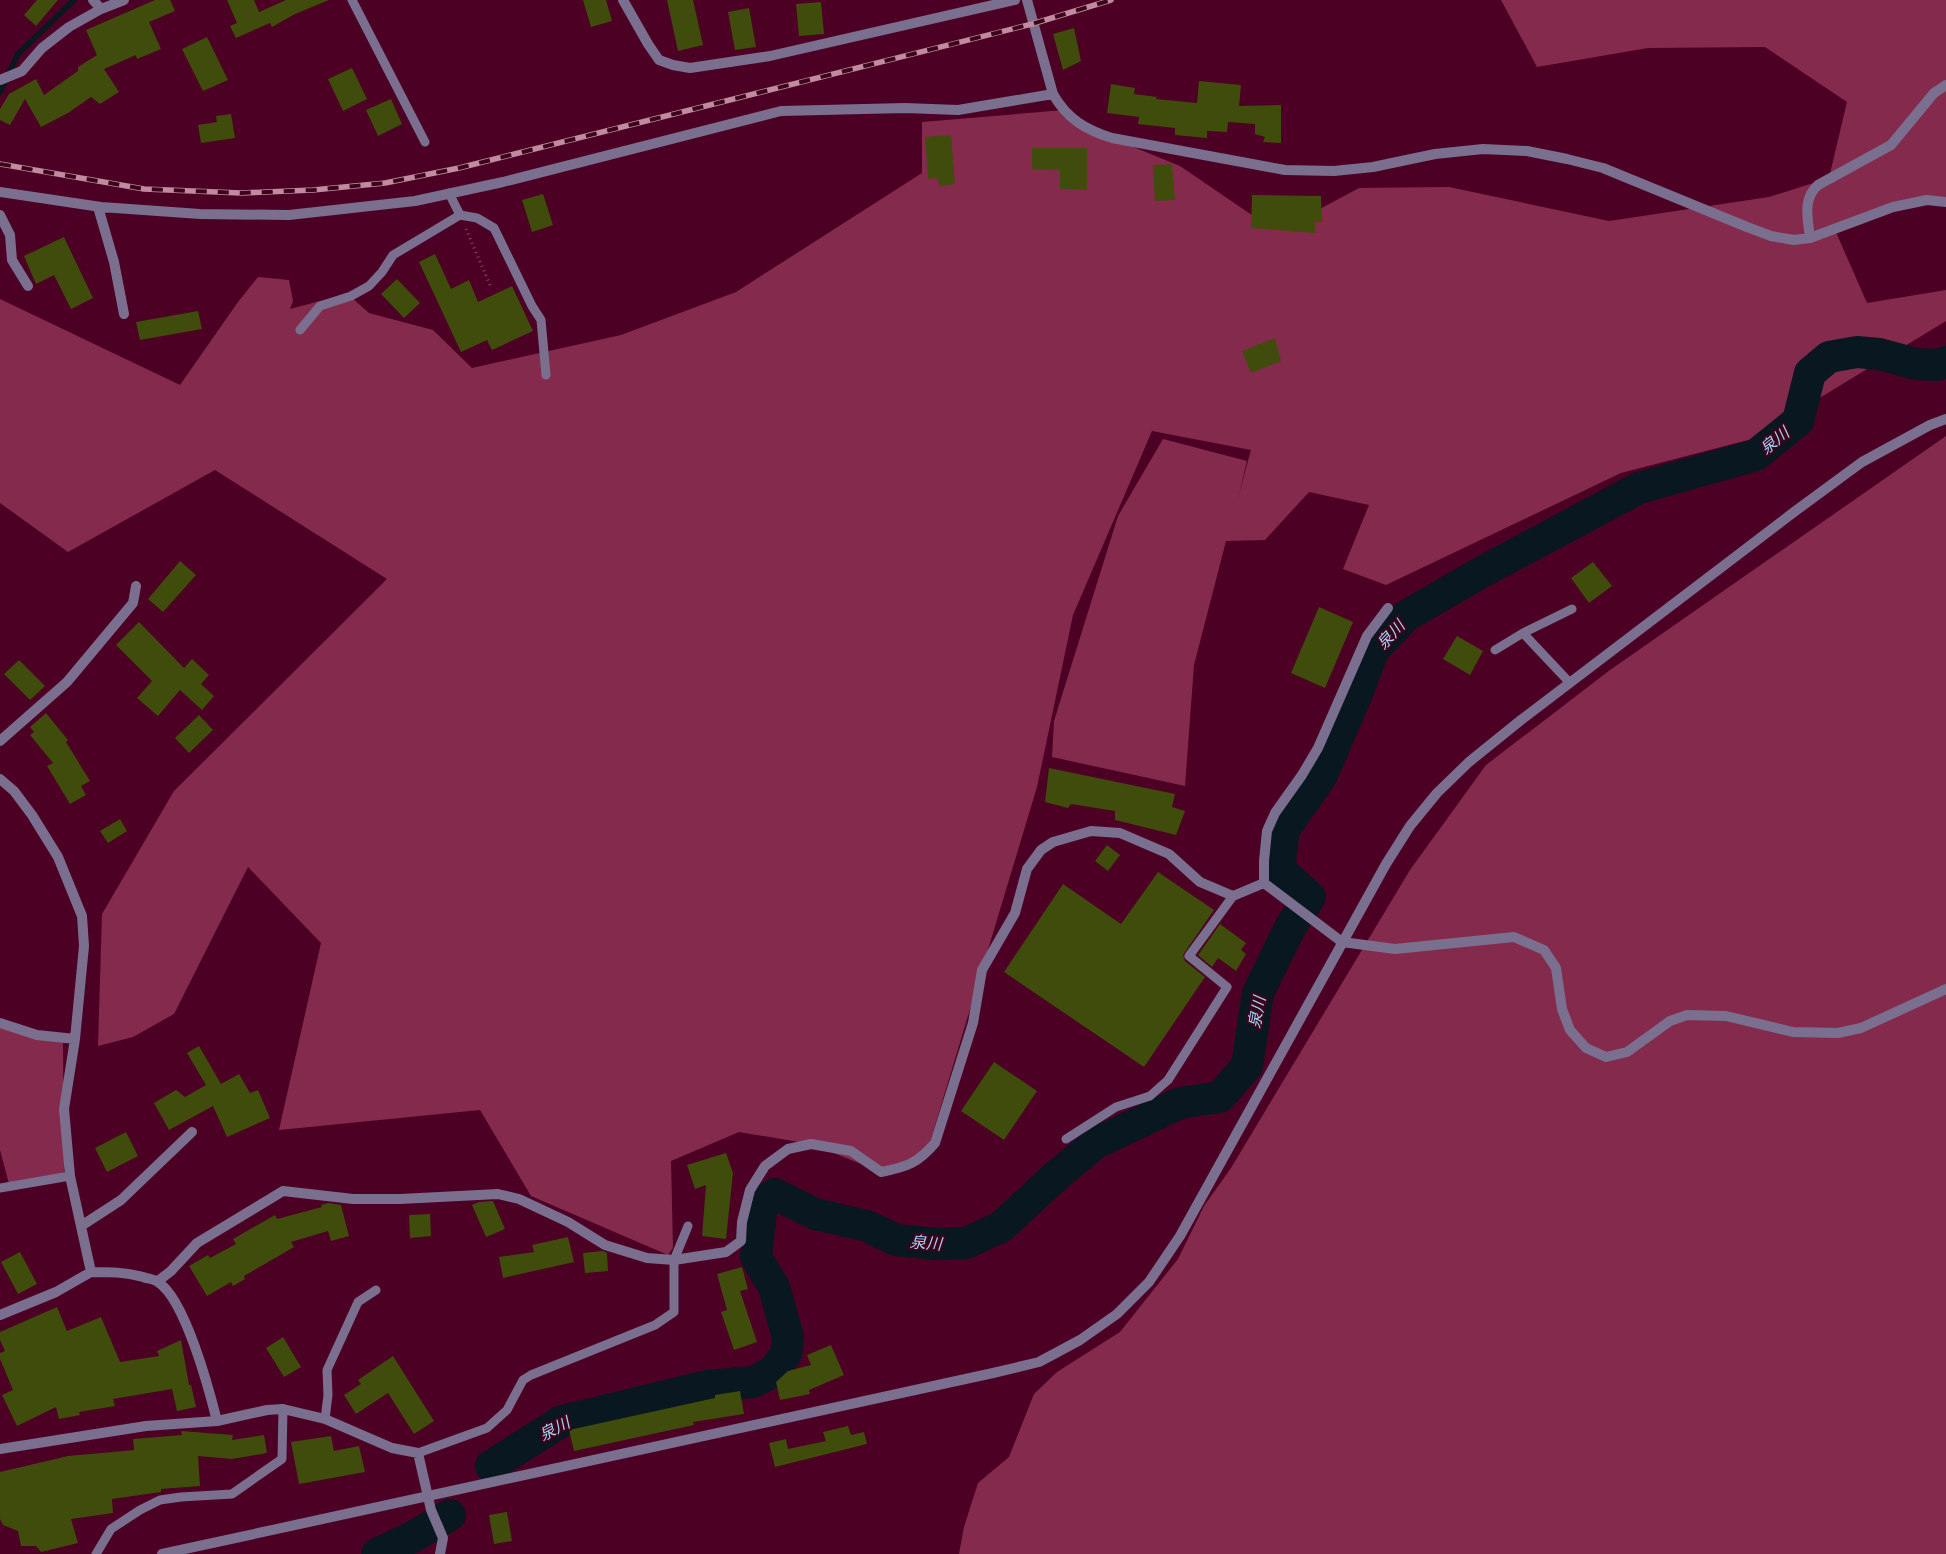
<svg xmlns="http://www.w3.org/2000/svg" width="1946" height="1554" font-family="'Exo 2','Noto Sans JP',sans-serif">
<style>
.green{fill:#842b4d}
.lines{fill:none;stroke-linecap:round;stroke-linejoin:round}
.stream{stroke:#091721;stroke-width:5.5}
.river{stroke:#091721;stroke-width:32}
.building{fill:#404c0b}
.path{stroke:#894863;stroke-width:3;stroke-dasharray:1 4;stroke-linecap:butt}
.service{stroke:#7a6f8e;stroke-width:9}
.minor{stroke:#7a6f8e;stroke-width:10}
.tertiary{stroke:#7a6f8e;stroke-width:10}
.rail-casing{stroke:#c18a9e;stroke-width:5.5}
.rail{stroke:#3a041b;stroke-width:4;stroke-dasharray:11;stroke-linecap:butt}
.labels{text-anchor:middle;dominant-baseline:central;stroke-width:4.5;stroke-linejoin:round;paint-order:stroke}
.water-label{font-size:16px;font-style:italic;fill:#a6d4f6;stroke:#3a041b}
</style>
<rect width="100%" height="100%" fill="#4c0124"/>
<path class="green" d="M1501,0H1946V204L1922,201L1835,230L1867,303L1946,290V321L1752,439L1621,473L1386,585L1343,569L1369,505L1309,492L1265,540L1226,541L1194,665L1185,786L1052,757L1054,721L1118,516L1163,439L1247,461L1238,498L1251,450L1152,431L1073,615L1037,787L927,1152L881,1172L811,1144L739,1132L671,1161L673,1248L668,1255L531,1196L480,1110L279,1130L321,943L248,867L174,1014L133,1037L98,1046L102,914L174,791L387,579L215,470L68,552L0,503V299L180,385L238,302L258,277L289,280L293,301L290,309L350,293L351,297L369,313L433,330L472,368L621,335L736,292L922,173V122L1064,110L1114,139L1180,166L1268,226L1316,211L1359,188L1449,187L1609,221L1769,197L1829,178L1847,102L1765,47L1648,48L1537,67Z
M1946,436V1554H959L964,1527L978,1483L1009,1457L1034,1394L1057,1372L1120,1332L1178,1259L1204,1206L1231,1168L1410,870L1486,765L1610,670Z
M0,1028L63,1040L64,1176L9,1184L0,1150Z"/>
<g class="lines">
<path class="stream" d="M0,92L18,54L74,0"/>
<path class="river" d="M491,1466L562,1421L707,1386L753,1382L773,1372L786,1354L788,1337L774,1287L756,1257L762,1202L775,1194L815,1214L867,1226L896,1240L937,1244L966,1243L1001,1227L1055,1177L1096,1143L1180,1103L1220,1097L1247,1066L1258,993L1291,926L1310,897L1279,869L1284,830L1322,775L1356,696L1374,649L1406,616L1482,572L1639,488L1756,455L1798,421L1810,373L1829,357L1857,352L1879,354L1916,364L1938,365L1946,362
M377,1554L411,1538L450,1515"/>
</g>
<path class="building" d="M37,0H58L36,26L24,15Z
M155,0H170L175,11L149,22L161,49L137,59L136,55L104,69L119,92L100,104L91,97L68,113L41,127L25,99L10,125L0,120V109L9,94L36,79L44,95L78,71V67L97,55L86,30Z
M227,0H254L259,12L286,0H329L295,14L272,27L270,23L236,38L230,26L237,23Z
M583,0H606L612,21L591,27Z
M667,0H693L703,45L678,51Z
M821,2L824,34L799,36L796,4Z
M749,8L756,47L735,50L728,12Z
M1074,28L1081,61L1063,70L1053,34Z
M207,37L228,80L203,91L182,49Z
M352,68L367,99L343,111L328,79Z
M1199,81L1241,85L1239,106L1281,105V143L1263,142L1265,137L1255,134V124L1228,122L1227,132L1207,131V138L1175,135V128L1138,124L1139,117L1107,113L1111,84L1135,88L1134,94L1157,97L1156,99L1197,103Z
M391,99L402,124L378,136L366,110Z
M231,114L235,138L201,143L198,125L217,122L216,116Z
M951,135L955,184L939,186L938,178L928,179L925,137Z
M1032,148H1087V190L1060,189V170L1032,169Z
M1172,164L1175,200L1155,201L1153,165Z
M543,194L553,225L532,232L522,200Z
M1252,195L1321,196L1322,222H1315V233L1251,228Z
M64,237L93,298L71,309L54,275L36,284L24,256Z
M435,254L451,289L469,280L478,302L512,286L533,331L492,350L487,340L461,352L419,262Z
M397,279L420,303L404,318L381,294Z
M198,311L202,329L140,340L136,322Z
M1275,338L1281,361L1251,373L1242,351Z
M180,561L196,575L163,612L148,599Z
M1593,562L1612,586L1589,603L1571,578Z
M1319,607L1353,622L1325,688L1291,673Z
M139,622L184,668L192,659L209,675L201,684L214,696L202,710L180,690L158,716L137,698L152,681L116,645Z
M1457,636L1483,651L1470,675L1443,659Z
M19,660L45,686L30,700L4,674Z
M46,713L68,740L66,742L90,781L81,786L86,795L70,804L47,766L53,763L30,735L34,732L30,727Z
M199,715L213,730L189,753L175,738Z
M1049,768L1175,794L1172,807L1185,811L1176,835L1115,820V811L1071,804L1068,808L1045,802Z
M120,819L127,831L108,843L100,831Z
M1107,845L1120,855L1108,871L1095,861Z
M1158,872L1214,910L1183,955L1185,961L1205,977L1144,1067L1004,972L1063,884L1121,924Z
M1220,924L1246,943L1241,950L1246,954L1236,971L1218,958L1212,967L1198,955Z
M199,1046L221,1084L239,1074L250,1093L258,1090L270,1118L227,1137L213,1106L169,1130L154,1103L176,1090L185,1097L206,1085L187,1053Z
M994,1062L1037,1091L1004,1140L961,1111Z
M126,1132L138,1156L107,1172L95,1148Z
M726,1153L733,1173L726,1239L702,1236L706,1185L695,1189L687,1165Z
M493,1201L505,1229L486,1237L472,1205L479,1202Z
M328,1203L341,1205L349,1236L331,1241L328,1231L291,1242L294,1247L244,1276L245,1279L233,1286L231,1282L207,1296L189,1266L208,1255L210,1258L236,1244L233,1239L275,1215L277,1219L322,1207L321,1205Z
M430,1214L431,1236L410,1238L409,1215Z
M568,1237L574,1262L503,1278L499,1257L534,1252L532,1245Z
M603,1251L607,1253L608,1271L585,1273L583,1253Z
M20,1252L37,1284L18,1294L1,1262Z
M742,1267L748,1289L740,1291L757,1342L734,1350L721,1312L727,1310L717,1274Z
M57,1307L67,1331L101,1317L120,1362L159,1356L157,1351L181,1340L189,1385H191L196,1407L177,1411L172,1389L113,1399L115,1406L79,1412L80,1415L59,1419L56,1407L17,1426L2,1395L13,1390L0,1359V1353L5,1351L0,1340V1332Z
M283,1337L301,1367L284,1377L266,1348Z
M831,1345L844,1375L809,1390L810,1394L780,1400L776,1382L788,1371L811,1365L807,1355Z
M393,1356L434,1421L414,1434L388,1393L356,1414L344,1395L361,1384L358,1380Z
M740,1391L744,1414L693,1422L694,1425L574,1451L569,1430L715,1398V1395Z
M848,1426L851,1435L864,1432L867,1444L775,1467L769,1443L786,1439L788,1449L826,1441L823,1432Z
M181,1431L233,1435L232,1440L264,1435L267,1453L232,1459L198,1456L200,1486L161,1489V1492L112,1499L113,1513L71,1519L78,1543L41,1552L36,1546H21L18,1531L3,1525L0,1519V1472L68,1456L134,1450L133,1439L182,1435Z
M331,1436L334,1451L359,1446L365,1472L299,1484L291,1442Z
M507,1512L512,1541L494,1544L489,1515Z"/>
<g class="lines">
<path class="path" d="M466,229L490,285"/>
<path class="service" d="M352,0L425,142
M449,193L460,215L477,218L494,228L532,306L541,320L546,375
M300,330L320,306L351,296L369,286L382,272L393,255L460,215
M1523,633L1570,683
M1495,650L1523,633L1572,609
M1066,1139L1116,1107L1150,1096L1168,1080L1227,987L1189,956L1233,896
M0,1188L70,1176
M325,1419L328,1395L327,1370L358,1302L376,1290
M418,1453L487,1428L507,1410L523,1380L531,1375L655,1325L674,1312V1260L688,1226
M96,1554L111,1529L140,1510L160,1500L181,1497L232,1494L282,1459L283,1409"/>
<path class="minor" d="M93,0L101,9
M623,0L648,44L659,60L673,65L690,68L770,56L1015,0
M1027,0L1053,94C1067,119 1086,130 1112,138L1285,170L1334,171L1373,167L1435,154L1483,149L1527,151L1567,159L1603,168L1747,227L1771,236L1794,240L1810,238L1893,207L1927,200L1946,202
M0,80L22,71L42,48L69,27L101,9L124,0
M0,192L101,207L200,214L289,215L415,201L503,182L781,111L905,108L958,110L1053,94
M98,207L114,262L124,314
M0,215L10,235L12,260L28,286
M1810,238C1808,219 1802,199 1818,185L1891,145L1934,93L1946,85
M0,741L67,682L133,603L136,586
M0,779L14,791L32,815L58,857L82,916L84,946L75,1039L64,1109L70,1176L91,1272C111,1272 124,1272 143,1277C148,1279 154,1279 158,1282C185,1299 209,1389 217,1421
M1264,883L1342,942L1395,949L1514,937L1544,950L1556,968L1562,1009L1570,1030L1586,1048L1606,1057L1627,1052L1670,1021L1687,1015L1726,1016L1793,1032L1838,1033L1861,1028L1946,989
M1264,883V861L1267,831L1275,813L1302,775L1318,748L1367,636L1388,608
M0,1023L37,1035L75,1039
M81,1226L121,1200L192,1132
M158,1281L171,1271L197,1243L283,1191L353,1199H400L498,1194L519,1199L568,1222L605,1245L647,1258L674,1260L726,1252L741,1241L742,1222L750,1190L765,1166L788,1149L811,1144L851,1151L881,1172C907,1167 918,1163 935,1143L973,1023L982,970L1015,913L1027,869L1041,850L1053,842L1091,831L1120,833L1169,854L1200,882L1233,896L1264,883
M0,1315L56,1292L91,1272
M0,1449L146,1426L217,1421L267,1410L283,1409L325,1419L392,1448L418,1453L431,1510L443,1538L440,1554"/>
<path class="tertiary" d="M162,1554L993,1373L1039,1362L1080,1340L1117,1314L1149,1282L1180,1236L1386,864L1410,826L1437,793L1469,762L1521,720L1794,512L1862,462L1930,425L1946,419"/>
<g class="rail-casing">
<path id="rail" d="M0,164L144,189L241,193L313,190L385,183L459,168L1032,24L1111,0"/>
</g>
<use href="#rail" class="rail"/>
</g>
<g class="labels">
<g class="water-label">
<text transform="translate(1774 440) rotate(-39)">泉川</text>
<text transform="translate(1390 634) rotate(-47)">泉川</text>
<text transform="translate(1256 1012) rotate(-80)">泉川</text>
<text transform="translate(926 1242) rotate(4)">泉川</text>
<text transform="translate(554 1428) rotate(-27)">泉川</text>
</g>
</g>
</svg>
